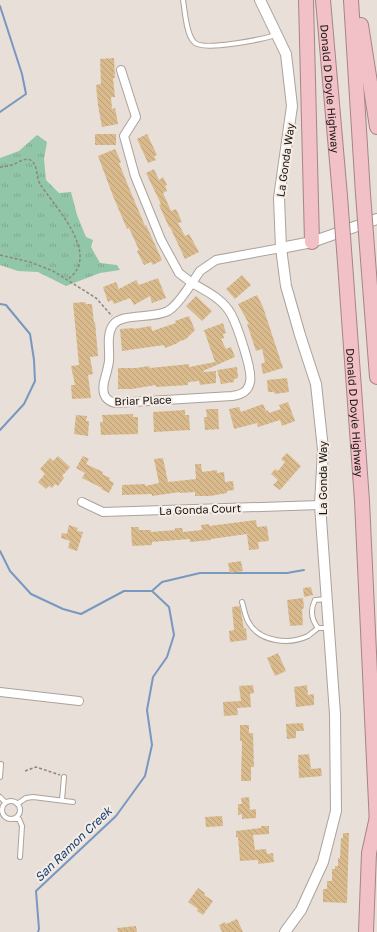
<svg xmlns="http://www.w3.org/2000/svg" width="377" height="932" font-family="'Golos Text',sans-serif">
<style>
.grass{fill:url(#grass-tufts)}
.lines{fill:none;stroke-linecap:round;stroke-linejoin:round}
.stream{stroke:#7898c0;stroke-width:2}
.building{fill:url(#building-back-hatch)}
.service-casing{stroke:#aba29b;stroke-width:6}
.minor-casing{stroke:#aba29b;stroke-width:10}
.tertiary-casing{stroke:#aba29b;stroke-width:12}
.motorway-casing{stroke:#a68488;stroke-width:16}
.path{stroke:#8d8681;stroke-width:1.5;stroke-dasharray:3 2;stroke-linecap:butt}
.service{stroke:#fff;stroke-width:4}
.minor{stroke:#fff;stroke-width:8}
.tertiary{stroke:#fff;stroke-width:10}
.motorway{stroke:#f2c0c7;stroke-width:14}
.motorway-bridge-casing{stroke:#a68488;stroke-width:16;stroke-linecap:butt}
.motorway-bridge{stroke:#f2c0c7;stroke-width:14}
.labels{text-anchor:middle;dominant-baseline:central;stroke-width:4;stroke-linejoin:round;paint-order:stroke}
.street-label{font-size:11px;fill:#181412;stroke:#f5ece5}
.water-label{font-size:12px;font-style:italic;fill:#144073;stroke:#f5ece5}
</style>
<defs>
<pattern id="grass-tufts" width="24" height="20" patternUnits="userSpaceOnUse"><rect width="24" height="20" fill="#91c6a8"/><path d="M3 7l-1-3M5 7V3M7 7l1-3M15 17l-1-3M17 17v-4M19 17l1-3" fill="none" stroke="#7ca990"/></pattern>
<pattern id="building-back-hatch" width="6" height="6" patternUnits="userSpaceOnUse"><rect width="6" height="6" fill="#d9ba8d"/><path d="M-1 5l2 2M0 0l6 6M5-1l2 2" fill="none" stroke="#ba9f79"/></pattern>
</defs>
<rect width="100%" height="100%" fill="#e8dfd8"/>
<path class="grass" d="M37,135L47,142L44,159L46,180L59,193L71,192L77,215L86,237L93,240L91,247L100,263L117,265L120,270L100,273L66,286L38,272L18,271L0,265V158L19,151Z"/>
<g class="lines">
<path class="stream" d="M0,6L22,74L26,94L0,112
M0,304L6,305L30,334L34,360L35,381L24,404L0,430
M0,551L10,571L31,594L63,609L81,614L124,591H152L169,607L174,635L167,657L153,677L147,710L152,745L145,776L116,816L36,891L39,929L38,932
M152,591L162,582L200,573H287L304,570"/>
</g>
<path class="building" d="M114,58L115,78H113L115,97H111L112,109L115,108L118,124L102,127L98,105L96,85L101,84L100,59Z
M95,134H116V145H95Z
M147,134L157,155L154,156L156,160L148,163L137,139Z
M115,149L121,162L119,163L127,183L145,226L146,225L162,260L153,265L151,262L144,265L137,251L139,250L129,228L127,229L113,196L98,156Z
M154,169L159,180L163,177L167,185L165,186L167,191L163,193L171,211L176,209L182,222L178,223L185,236L189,234L199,252L185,259L170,227H169L159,205L161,204L146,173Z
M242,275L251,285L235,299L226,289Z
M158,278L166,298L152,303L150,296L134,305L130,298L114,304L112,300L108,302L103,287L116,282L119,289L136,280L139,285Z
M257,295L263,307L283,368L263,374L261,364L265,362L262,349L256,351L247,324H249L238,304Z
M196,296L212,311L202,321L186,306Z
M85,302L86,304H92L94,323L95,322L98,356L90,357L93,374L88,375L91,398L72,399L71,385H75L71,366L79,365L73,303Z
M189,316L195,330L186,339L178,342V343L165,348L164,345L122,351L120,329L134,328V329L151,326L152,331L176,323L175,321Z
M223,323L226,333L223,334L224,338L221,339L226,349L231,347L235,357L203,371L204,372L216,371V383L200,385L199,381L188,382V385L156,387V385L132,389H118V368H136L149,366L150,368L189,364V367L215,362L204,330Z
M237,367L238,378L234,379V382L221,384L217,370Z
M287,378L289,392L275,394L274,392H268L267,380Z
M288,402L295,421L282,426L280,420L258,427L257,423L234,429L229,409L239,407L241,412L263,404L266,411L268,410L269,413L281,409L279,405Z
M206,409H218L219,429L205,430L204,417H207Z
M185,410V415H189L190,430L154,432L153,412Z
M133,414V417H138V434L101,435L100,422H103L102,415Z
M76,415L87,416L86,421H89L88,436L74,434Z
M287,453L301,466L280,490L273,485L278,480L271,474L275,469L278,471L285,462L281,459Z
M58,456L70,467L62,476L64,478L58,486L55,484L52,488L49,486L46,489L38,482L45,474L40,469L50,458L53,461Z
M83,456L89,459L86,464L103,472L102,474L110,478L109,480L114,483L109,493L101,489L102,488L82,478L85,473L76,468Z
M163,458L168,482L196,479L195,464H201L202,472L217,470V473L224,472L225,482L233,481L234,490L227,491V493L210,496H195V492L180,493V492L152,496V494L122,495V485L145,484V486L159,483L154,459Z
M256,520L257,527L267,526L269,541L258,542L259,549L249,550L247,534L211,539V540L190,542V539L152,542V545L132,546L131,527H138L139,530H151V532L175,530V528H182L183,532L202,530L201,525L209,524V526Z
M69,525L78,528L77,531L83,532L77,551L68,548L70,541L61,538L62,533L67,534Z
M241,561L243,571L230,573L228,563Z
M311,587L313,595L304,597L303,588Z
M303,598L304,608L302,609L303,625L290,626L287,600Z
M240,606L244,629L246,628L247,640L230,642L229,631L234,630L232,607Z
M278,653L286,671L275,676L267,658Z
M253,685L254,693L250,694L251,707L237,708L238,715L224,716L223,702L241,701L239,686Z
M307,685L308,695L314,694V705L296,707L294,687Z
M303,723L304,731H296V738L287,739L286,724Z
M240,725H249V733H253L254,767H251V781H241L242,741H240Z
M309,754L311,769L321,768L322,776L299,778L298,755Z
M249,797L250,810L256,809V818L242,819V814L238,815V804H242L241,798Z
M222,816L223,826L206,827L205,817Z
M261,826H269V834L253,835L255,850L266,849L267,854L273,853L274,862L258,864V860L240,861L238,837H236V831L261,828Z
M343,833H349L347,903L323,902V889H327V881H332V869H335V866H338V858H340L341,838H343Z
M198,888L205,893L204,895L213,901L203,915L197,911L198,909L188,902Z
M237,919L243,932H222L219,925L225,922L226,924Z
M136,926L137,932H118L117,928Z"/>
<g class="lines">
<g class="service-casing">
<path id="service" d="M183,0C185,11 186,34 194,42C202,52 263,39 276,35
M327,599L315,600C310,610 311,619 318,628H329
M242,602C244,608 245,617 249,623C260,642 289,645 308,636C311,634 314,631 318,628
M0,777L1,764
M0,797L5,802
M62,800L64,777
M2 810a9 9 0 1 1 18 0a9 9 0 1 1-18 0Z
M17,804L26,798L33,797L73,802
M15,819H19L22,826L20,857"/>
</g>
<g class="minor-casing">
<path id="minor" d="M121,70L136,117L124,136L135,176L161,240L179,273L192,283L200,271L216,260L281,248
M192,283C206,291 223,299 231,314C237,325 253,371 250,382C248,392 241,395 232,396L115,403C104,400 102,393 104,382C106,375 108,368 109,361C110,350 106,335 113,325C121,313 153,319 168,311C178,305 185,292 192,283Z
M82,502L103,512L320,505
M0,692L79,701"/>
</g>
<g class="tertiary-casing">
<path id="tertiary" d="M260,0L286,54L292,106L279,198L281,248L286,286L300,335L316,384L323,449L320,505L335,714L336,811L323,862L301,910L285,932
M281,248L312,242L377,219"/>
</g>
<g class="motorway-casing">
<g id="motorway">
<path d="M306,0L312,242"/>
<path id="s1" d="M323,0L340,196"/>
<path d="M351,0L363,194"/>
<path d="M361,25L377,127"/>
<path d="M368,260L377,377"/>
<path id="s2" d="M345,263L362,501L377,825"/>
<path d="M366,932L369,853L377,817"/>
</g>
</g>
<path class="path" d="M0,167C4,167 8,166 12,165C18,163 26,156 32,161C38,166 36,178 40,184C55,207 102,255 68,279
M0,255L30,262L53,271L96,298L112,316
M25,771L36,767L60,775"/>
<use href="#service" class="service"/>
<use href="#minor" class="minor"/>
<use href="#tertiary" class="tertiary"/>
<use href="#motorway" class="motorway"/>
<g class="motorway-bridge-casing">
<path id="motorway-bridge" d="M363,194L368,260
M340,196L345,263"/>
</g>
<use href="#motorway-bridge" class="motorway-bridge"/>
</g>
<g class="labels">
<g class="street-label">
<text stroke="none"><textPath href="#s1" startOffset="89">Donald D Doyle Highway</textPath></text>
<text transform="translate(285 160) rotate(-82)">La Gonda Way</text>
<text transform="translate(143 400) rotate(-2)">Briar Place</text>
<text stroke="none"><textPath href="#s2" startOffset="150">Donald D Doyle Highway</textPath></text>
<text transform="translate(322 478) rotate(-90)">La Gonda Way</text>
<text transform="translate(200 509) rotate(-2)">La Gonda Court</text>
</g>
<g class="water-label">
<text transform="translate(73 844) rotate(-44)">San Ramon Creek</text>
</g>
</g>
</svg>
